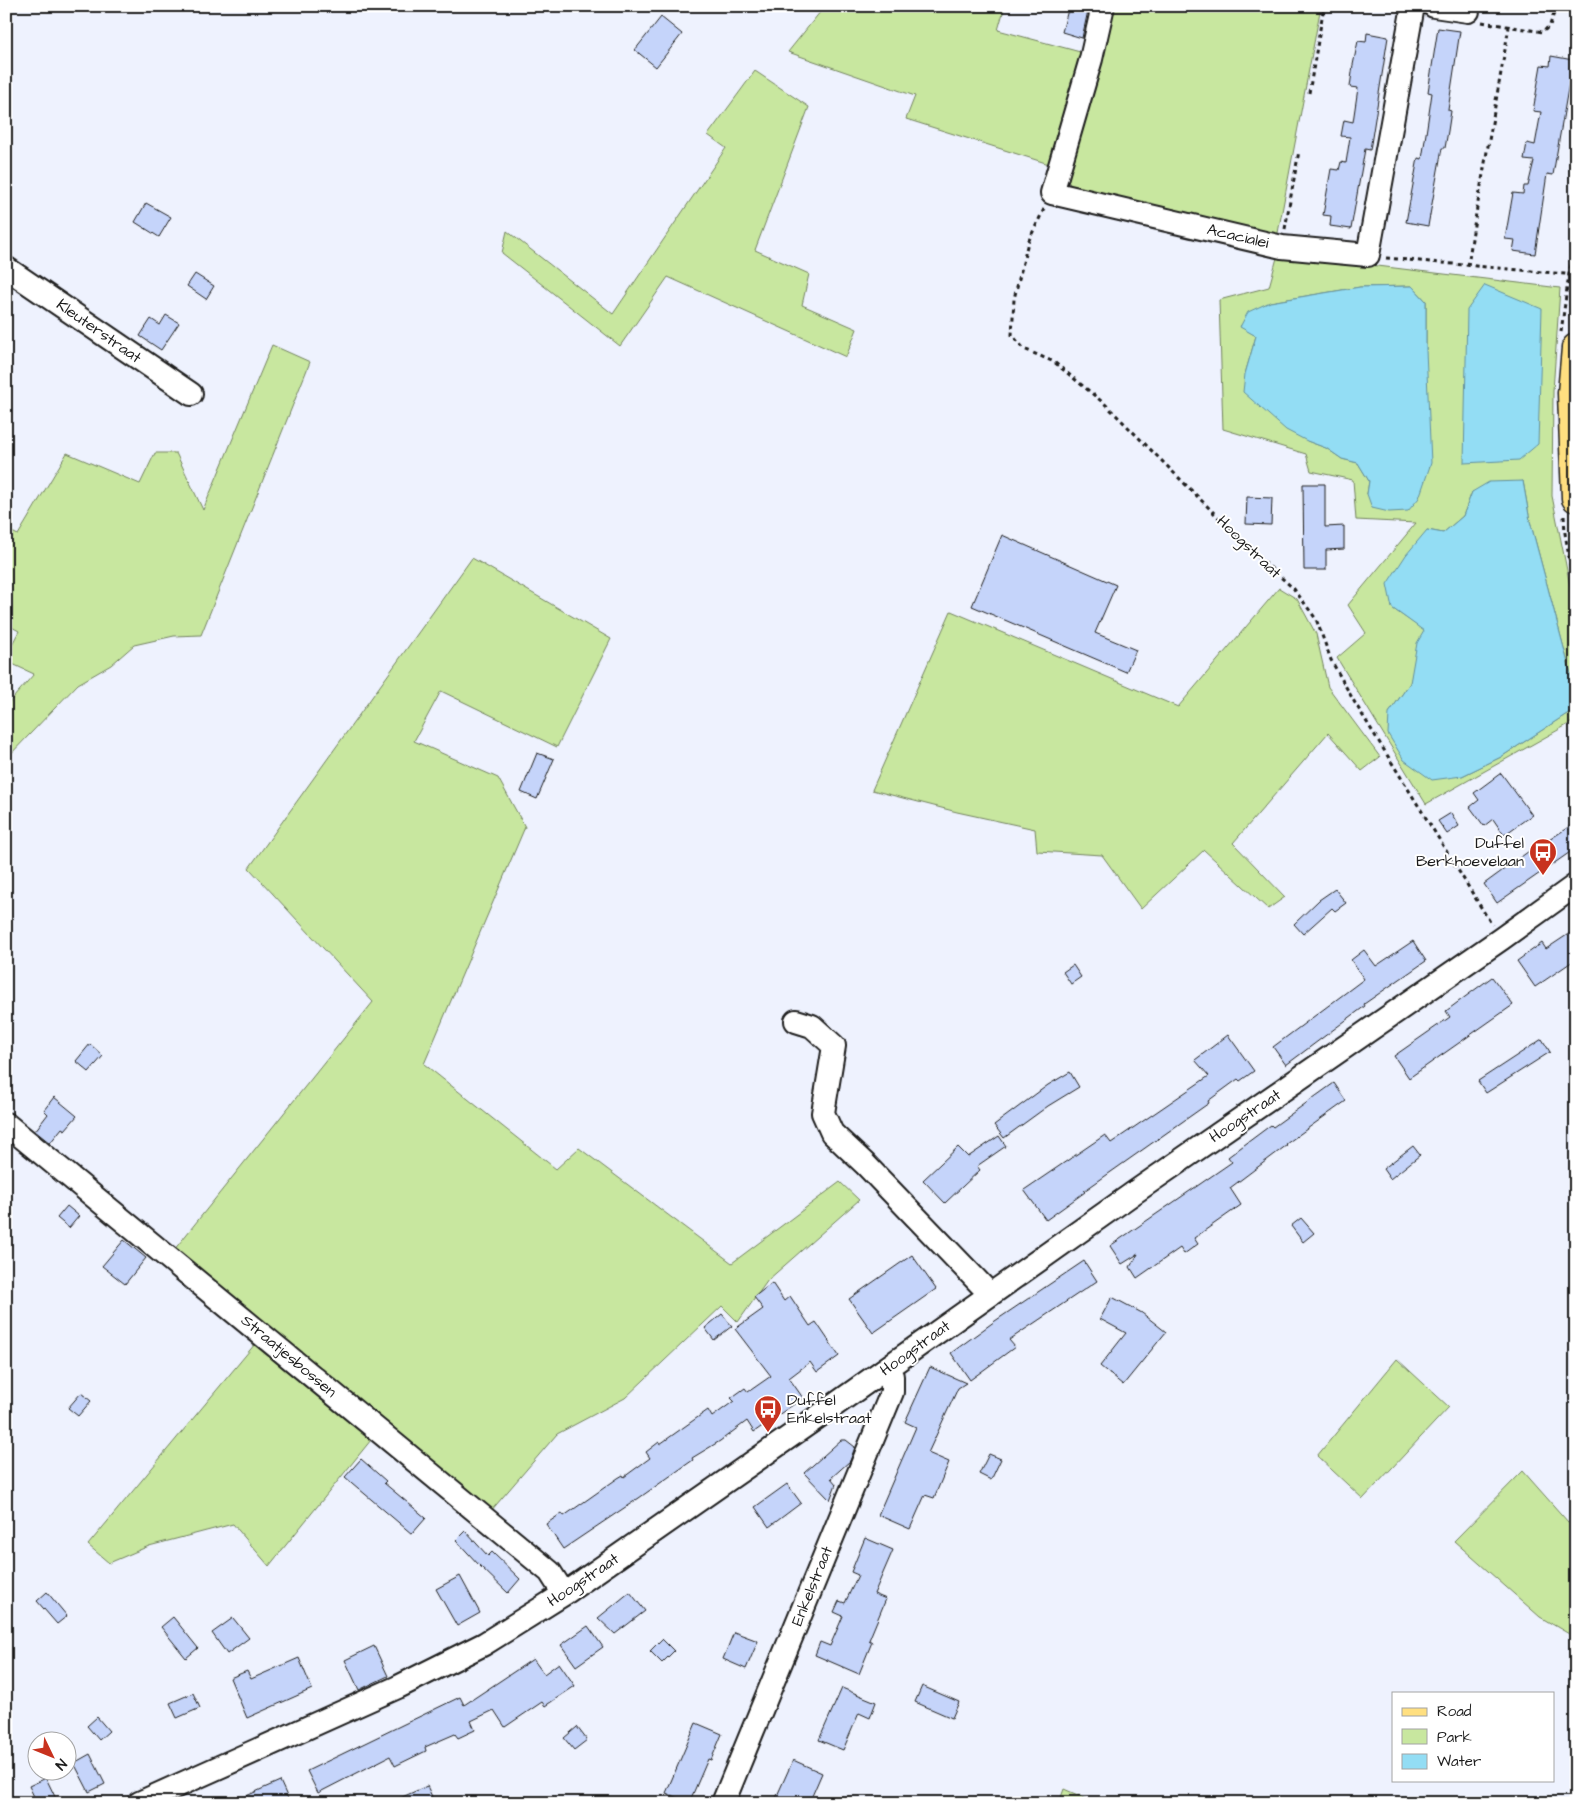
<svg xmlns="http://www.w3.org/2000/svg" width="1582" height="1809" font-family="'Architects Daughter',sans-serif">
<style>
.green{fill:#c8e79f;stroke:#72825e;fill-rule:evenodd}
.water{fill:#93ddf4;stroke:#63909e}
.building{fill:#c5d4fa;stroke:#1c1c1c}
.lines{fill:none;stroke-linecap:round;stroke-linejoin:round}
.minor-casing{stroke:#1c1c1c;stroke-width:26}
.major-casing{stroke:#1c1c1c;stroke-width:31}
.path{stroke:#1c1c1c;stroke-width:3;stroke-dasharray:4 4;stroke-linecap:butt}
.minor{stroke:#fff;stroke-width:22}
.major{stroke:#ffdf80;stroke-width:28}
.labels{text-anchor:middle;dominant-baseline:central;stroke-width:4;stroke-linejoin:round;paint-order:stroke}
.street-label{font-size:16px;fill:#1c1c1c;stroke:#fff}
.poi-label{font-size:16px;fill:#1c1c1c;stroke:#fff;text-anchor:end}
</style>
<rect width="100%" height="100%" fill="#eef2fe"/>
<filter id="ink" filterUnits="userSpaceOnUse"><feTurbulence type="fractalNoise" baseFrequency=".02" numOctaves="2"/><feDisplacementMap in="SourceGraphic" scale="10" xChannelSelector="R" yChannelSelector="G"/><feConvolveMatrix kernelMatrix="1 2 1 2 8 2 1 2 1" color-interpolation-filters="sRGB"/></filter>
<g filter="url(#ink)">
<path class="green" d="M825,6H1005L998,30L1084,53L1049,164L906,119L915,96L788,52Z
M1109,6H1321L1277,238L1075,192L1061,170Z
M755,71L809,107L755,250L809,274L802,305L857,329L846,357L668,277L620,346L502,253L507,231L613,314L726,148L708,135Z
M1278,254L1560,288L1553,391L1552,496L1576,615V693L1530,521L1523,481L1472,492L1463,516L1443,533L1427,530L1392,608L1425,631L1410,683L1389,713L1462,776L1501,757L1576,708V720L1426,804L1337,658L1366,633L1348,605L1416,523L1356,520L1353,480L1311,471L1306,454L1223,429L1219,300L1269,287ZM1412,286L1426,301V350L1367,494L1369,481L1358,463L1342,459L1326,448L1307,441L1245,374L1256,336L1240,326L1270,302L1360,287Z
M272,345L310,362L201,635L174,636L134,645L111,665L78,684L6,759V706L34,674L6,661V656L19,631L6,624V529L18,535L67,453L140,484L155,453H176L203,510Z
M472,558L611,639L557,747L441,691L414,741L498,778L525,827L424,1064L556,1169L579,1148L732,1263L840,1182L859,1200L768,1280L738,1322L722,1306L625,1398L557,1434L490,1512L174,1250L373,1002L249,868Z
M1279,588L1297,599L1316,634L1328,687L1380,757L1362,771L1328,733L1233,843L1285,897L1268,909L1204,850L1141,909L1102,855L1037,851L1035,829L957,812L872,790L951,611L1178,707Z
M255,1344L371,1440L269,1566L233,1524L149,1546L109,1563L88,1545Z
M1397,1359L1449,1407L1363,1499L1317,1456Z
M1523,1471L1576,1531V1638L1540,1617L1454,1541Z
M1064,1789L1096,1803H1059Z"/>
<path class="water" d="M1485,285L1542,309L1538,444L1519,460L1464,463L1467,310Z
M1412,286L1426,301V350L1431,463L1419,498L1408,511L1389,512L1372,508L1367,494L1369,481L1358,463L1342,459L1326,448L1307,441L1286,430L1243,392L1245,374L1256,336L1240,327L1248,312L1270,302L1360,287Z
M1523,481L1530,521L1576,693V708L1501,757L1462,776L1432,780L1404,760L1388,734L1389,713L1410,683L1417,643L1424,631L1392,608L1387,584L1406,555L1427,530L1443,533L1463,516L1472,492L1489,482Z"/>
<path class="building" d="M1069,6H1089L1082,38L1062,32Z
M661,17L682,34L656,67L635,50Z
M1438,28L1460,31L1448,110L1451,111L1448,131L1445,148H1442L1428,226L1406,222L1418,158L1422,159L1427,127L1432,93L1428,92Z
M1367,33L1388,37L1370,150L1365,149L1351,229L1330,226L1331,216L1323,215L1331,169L1339,170L1341,162L1346,163L1350,137L1341,136L1344,120L1353,122L1358,88L1350,87L1353,65L1358,41L1366,42Z
M1551,56L1573,60L1553,175L1547,174L1535,254L1513,251L1515,240L1505,239L1513,193L1523,194L1524,186H1528L1534,161L1524,160L1527,143L1535,145L1541,112L1533,111L1541,65L1550,66Z
M146,203L171,217L159,237L135,222Z
M195,274L214,286L206,299L187,286Z
M166,315L179,323L161,350L140,336L151,319L160,325Z
M1303,484H1325V527L1344,526V549L1326,550V570H1304Z
M1247,497L1272,498L1271,525L1246,524Z
M1002,535L1116,585L1095,633L1136,650L1126,672L972,606Z
M537,753L554,759L537,799L521,792Z
M1501,773L1532,815L1504,835L1493,819L1484,826L1470,807L1479,800L1474,793Z
M1451,813L1459,826L1447,834L1438,821Z
M1576,822V848L1497,903L1484,884L1536,846L1537,848Z
M1335,889L1346,903L1335,911L1332,908L1303,934L1294,924L1319,900Z
M1576,929V959L1535,987L1517,961L1542,943L1546,949Z
M1413,941L1426,961L1364,1004L1365,1006L1286,1065L1273,1047L1364,979L1351,960L1364,950L1376,966Z
M1073,965L1081,977L1071,984L1063,972Z
M1492,977L1513,1005L1409,1078L1394,1056L1450,1017L1446,1011Z
M1228,1035L1254,1071L1240,1081L1238,1079L1208,1101L1209,1103L1084,1191L1085,1192L1046,1220L1024,1190L1105,1135L1111,1143L1209,1076L1195,1060Z
M1542,1039L1550,1052L1486,1093L1478,1081Z
M90,1044L103,1056L89,1072L76,1061Z
M1070,1072L1079,1087L1048,1106L1004,1138L994,1125L1048,1085Z
M1334,1083L1346,1101L1286,1144L1287,1145L1230,1188L1241,1205L1194,1238L1198,1244L1184,1254L1180,1248L1137,1278L1130,1267L1138,1254L1122,1264L1110,1246L1232,1162L1228,1157L1271,1125L1273,1127Z
M54,1097L77,1116L65,1130L62,1128L50,1143L35,1131L48,1114L44,1110Z
M999,1136L1006,1146L977,1166L980,1170L945,1203L923,1180L958,1147L968,1157Z
M1413,1146L1420,1155L1390,1179L1383,1169Z
M67,1206L79,1216L69,1228L57,1218Z
M1301,1218L1314,1233L1303,1242L1291,1226Z
M124,1240L146,1258L125,1284L102,1266Z
M912,1255L936,1289L873,1333L849,1299Z
M1084,1261L1097,1281L1009,1340L1015,1347L970,1380L951,1353L995,1321Z
M772,1283L784,1301L790,1296L810,1326L816,1322L839,1356L817,1372L810,1362L789,1378L803,1398L768,1422L754,1432L747,1421L720,1441L692,1458L693,1460L639,1498L563,1549L546,1524L562,1513L564,1516L618,1478L623,1475L624,1477L650,1458L646,1452L659,1442L660,1444L708,1410L712,1417L734,1401L731,1398L745,1388L748,1392L771,1376L735,1329L763,1309L754,1297Z
M1112,1297L1142,1313L1166,1332L1123,1385L1100,1366L1126,1333L1100,1319Z
M722,1314L732,1326L714,1340L705,1328Z
M930,1367L966,1383L958,1388L928,1453L949,1462L934,1498L925,1495L910,1529L878,1515L916,1427L905,1422Z
M81,1393L91,1401L78,1416L68,1408Z
M841,1440H846L855,1447L850,1461L831,1478L836,1484L830,1500L804,1473Z
M989,1454L1001,1459L991,1480L979,1474Z
M361,1459L386,1481L384,1483L426,1518L412,1534L345,1477Z
M787,1484L801,1503L769,1527L755,1507Z
M465,1531L488,1556L492,1552L520,1579L508,1593L479,1565L456,1540Z
M865,1538L893,1550L874,1594L886,1599L869,1640L872,1642L859,1674L815,1655L820,1642L830,1646L843,1616L834,1612L839,1601L845,1603L858,1575L851,1572Z
M460,1576L480,1613L457,1626L436,1589Z
M47,1592L67,1616L57,1624L37,1601Z
M630,1592L645,1611L615,1634L598,1618Z
M173,1617L198,1648L186,1658L161,1627Z
M233,1618L249,1638L227,1654L212,1633Z
M588,1626L603,1647L576,1666L561,1645Z
M734,1632L758,1641L746,1669L723,1659Z
M662,1639L674,1651L662,1663L650,1651Z
M374,1646L388,1676L359,1690L345,1660Z
M299,1658L312,1689L247,1718L230,1678L247,1671L251,1679Z
M533,1659L544,1674L559,1663L575,1686L545,1706L542,1702L505,1727L494,1710L471,1721L475,1730L458,1738L455,1734L425,1747L426,1751L395,1766L390,1756L318,1793L307,1771L460,1697L464,1705Z
M922,1686L959,1702L952,1718L915,1702Z
M842,1688L876,1702L870,1718L859,1713L843,1750L819,1740Z
M193,1693L200,1708L177,1718L170,1703Z
M97,1717L109,1731L99,1740L87,1726Z
M696,1723L722,1734L711,1760L708,1759L689,1803L666,1793Z
M577,1727L587,1740L574,1750L564,1738Z
M90,1754L105,1784L89,1792L74,1763Z
M793,1760L822,1773L809,1803H786L776,1798Z
M46,1778L58,1803H37L29,1786Z
M280,1781L290,1803H231L264,1788Z
M427,1786L435,1803H389Z"/>
<g class="lines">
<g class="minor-casing">
<path id="minor" d="M1103,6L1091,59L1052,193L1282,247L1368,255L1413,6
M1434,6L1468,11V6
M6,268L191,394
M796,1021L812,1026L834,1046L823,1113L832,1133L865,1164L990,1294
M6,1124L550,1572L564,1594
M139,1803L398,1687L484,1644L564,1594L812,1421L1135,1192L1501,939L1576,885
M723,1803L892,1392V1376L887,1368"/>
</g>
<g class="major-casing">
<path id="major" d="M1576,348L1572,393L1576,498"/>
</g>
<path class="path" d="M1482,22L1543,32L1550,25L1555,10L1576,12
M1309,93L1324,6
M1044,209L1028,242L1014,299L1012,335L1024,349L1054,362L1106,405L1254,553L1294,589L1316,619L1331,660L1355,703L1492,925
M1285,229L1299,151
M1386,258L1576,275
M1468,266L1474,225L1509,27
M1561,332L1569,274L1576,242
M1564,516L1565,533L1576,599"/>
<use href="#minor" class="minor"/>
<use href="#major" class="major"/>
</g>
</g>
<defs>
<g id="bus-pin" transform="scale(1.4375)"><path d="M0 17L-7.5 6A9.5 9.5 0 1 1 7.5 6Z" fill="#c8321e" stroke="#fff"/><path d="M-5-6H5V4H4V6H2V4H-2V6H-4V4H-5ZM-3.5-4V0h7V-4ZM-3.5 1.2v1.5H-2V1.2ZM2 1.2v1.5H3.5V1.2Z" fill="#fff"/></g>
</defs>
<g fill-rule="evenodd">
<use href="#bus-pin" x="1543" y="852"/>
<use href="#bus-pin" x="768" y="1409"/>
</g>
<g class="labels">
<g class="street-label">
<text transform="translate(1238 236) rotate(13)">Acacialei</text>
<text transform="translate(99 331) rotate(35)">Kleuterstraat</text>
<text transform="translate(1249 547) rotate(44)">Hoogstraat</text>
<text transform="translate(1245 1116) rotate(-34)">Hoogstraat</text>
<text transform="translate(915 1348) rotate(-36)">Hoogstraat</text>
<text transform="translate(289 1356) rotate(40)">Straatjesbossen</text>
<text transform="translate(583 1580) rotate(-34)">Hoogstraat</text>
<text transform="translate(812 1586) rotate(-68)">Enkelstraat</text>
</g>
<g class="poi-label">
<text x="1524" y="843">Duffel<tspan x="1524" dy="18">Berkhoevelaan</tspan></text>
<text x="787" y="1400" text-anchor="start">Duffel<tspan x="787" dy="18">Enkelstraat</tspan></text>
</g>
</g>
<rect width="1582" height="1809" fill="none" stroke="#fff" stroke-width="25"/>
<rect x="12" y="12" width="1557" height="1784" fill="none" stroke="#1c1c1c" stroke-width="2" filter="url(#ink)"/>
<rect x="1392" y="1692" width="162" height="90" fill="#ffffff" stroke="#a4a4a4"/>
<rect x="1402" y="1708" width="25" height="8" fill="#ffdf80" stroke="#a4a4a4"/>
<text x="1437" y="1716" font-size="15" fill="#1c1c1c">Road</text>
<rect x="1402" y="1729" width="25" height="15" fill="#c8e79f" stroke="#a4a4a4"/>
<text x="1437" y="1742" font-size="15" fill="#1c1c1c">Park</text>
<rect x="1402" y="1754" width="25" height="15" fill="#93ddf4" stroke="#a4a4a4"/>
<text x="1437" y="1766" font-size="15" fill="#1c1c1c">Water</text>
<g transform="translate(52 1756) rotate(133)"><circle r="24" fill="#ffffff" stroke="#a4a4a4"/>
<path d="M0-4L9 19L0 12L-9 19Z" fill="#c8321e"/>
<text y="-8" font-size="14" font-weight="bold" text-anchor="middle" fill="#1c1c1c">N</text>
</g>
</svg>
